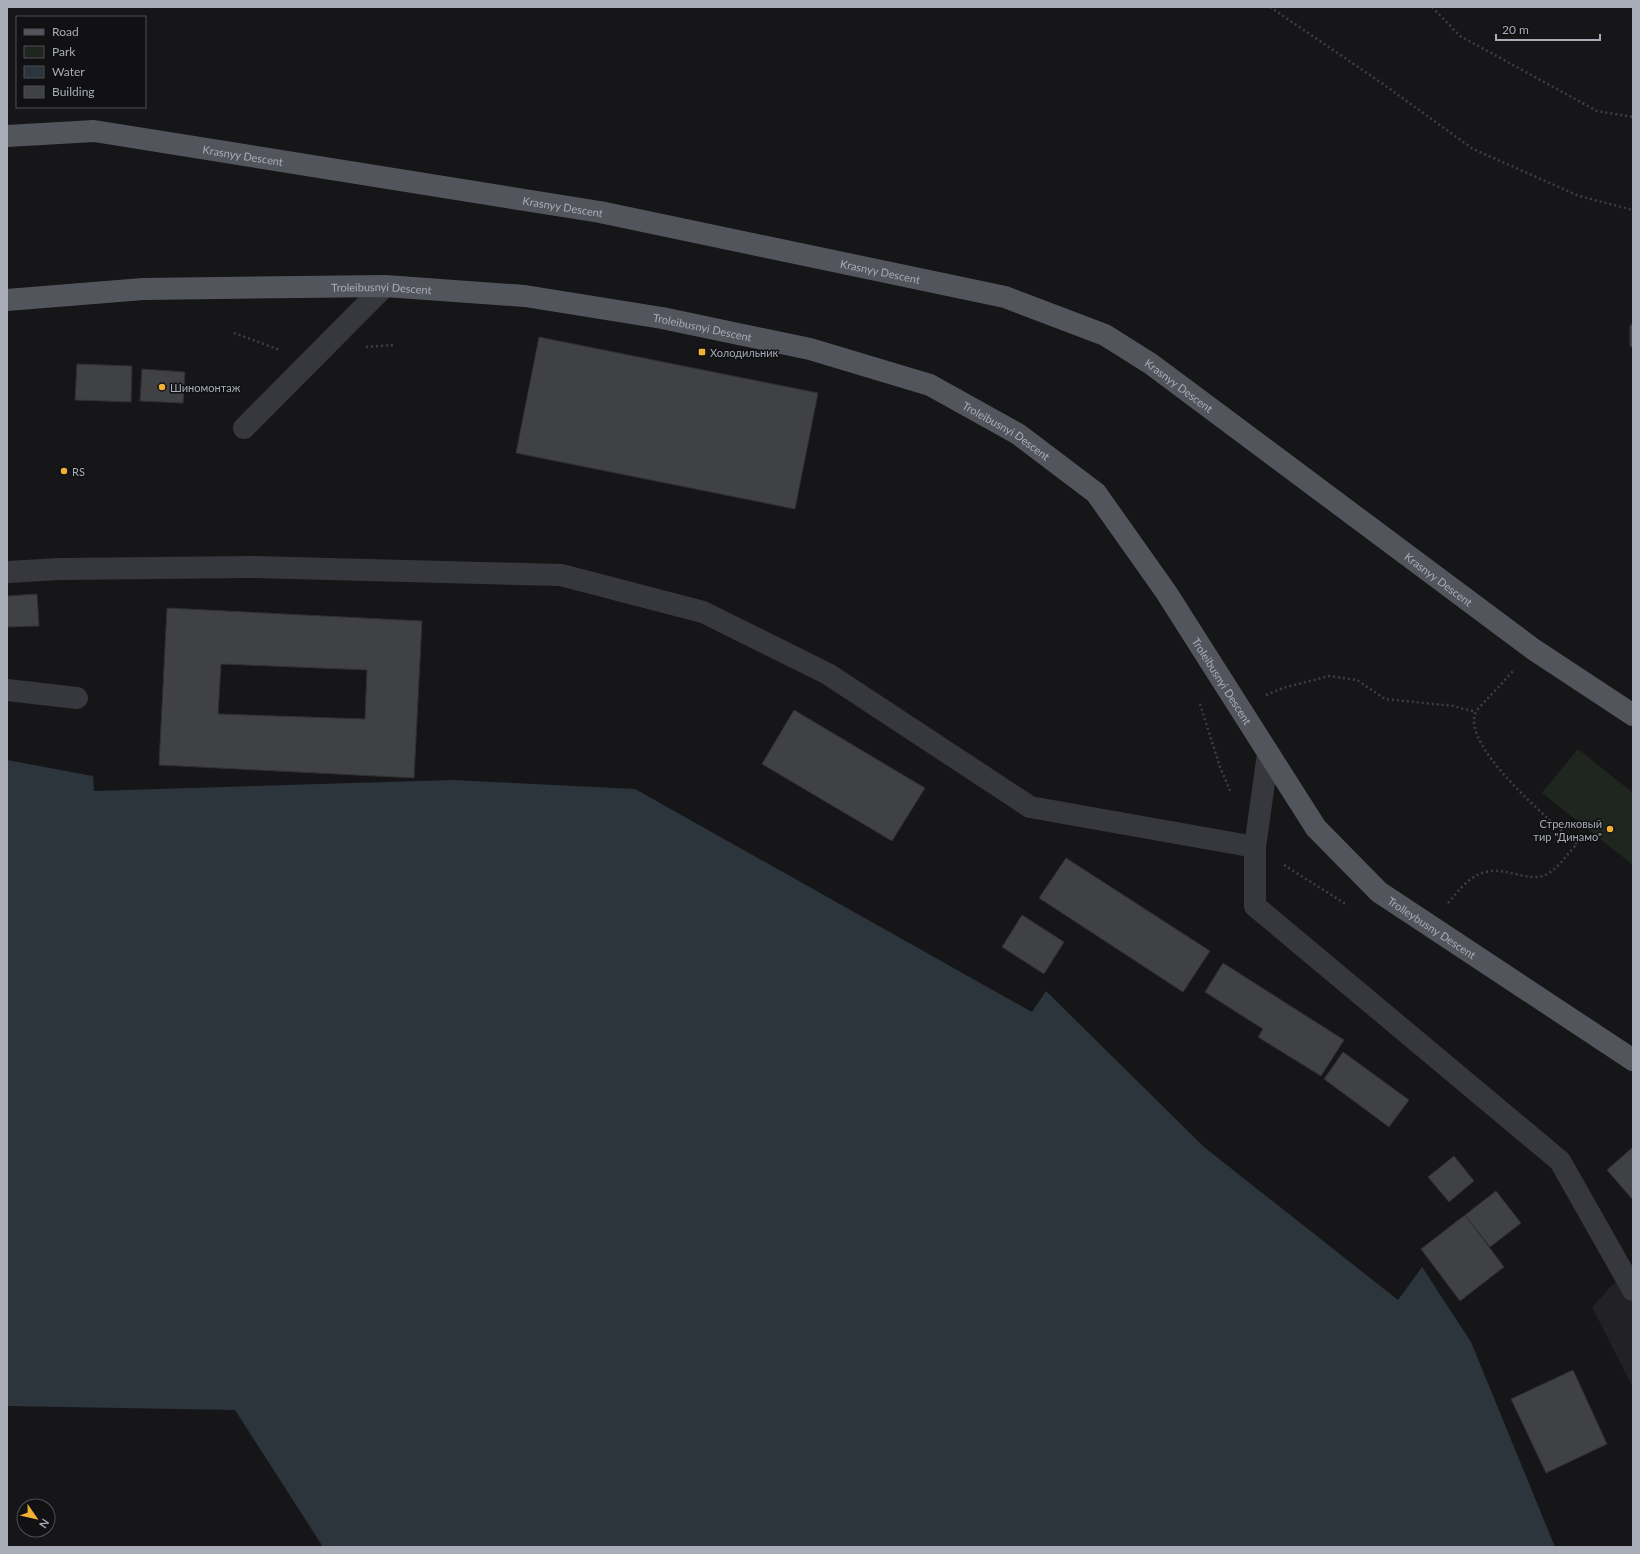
<svg xmlns="http://www.w3.org/2000/svg" width="1640" height="1554" font-family="Lato,sans-serif">
<style>
.built{fill:#222225}
.green{fill:#1e261f}
.water{fill:#2c353c}
.building{fill:#404145;stroke:#303034;fill-rule:evenodd}
.lines{fill:none;stroke-linecap:round;stroke-linejoin:round}
.path{stroke:#3d3f44;stroke-width:2.5;stroke-dasharray:2 3;stroke-linecap:butt}
.minor{stroke:#37383d;stroke-width:22}
.major{stroke:#53555c;stroke-width:22}
.poi-dot{fill:#f2b134;stroke:#111113;stroke-width:1.5}
.labels{text-anchor:middle;dominant-baseline:central;stroke-width:3;stroke-linejoin:round;paint-order:stroke}
.street-label{font-size:11px;fill:#a8adb8;stroke:#111113}
.poi-label{font-size:11px;fill:#a8adb8;stroke:#111113;text-anchor:start}
</style>
<rect width="100%" height="100%" fill="#161618"/>
<path class="built" d="M1633,1263V1388L1592,1307Z"/>
<path class="green" d="M1578,749L1633,793V865L1542,793Z"/>
<path class="water" d="M7,760L93,776L94,791L452,780L635,789L1032,1012L1046,991L1204,1147L1398,1300L1422,1267L1471,1342L1555,1547H323L235,1410L7,1406Z"/>
<path class="building" d="M1633,322V348L1630,346V326Z
M539,337L818,393L795,509L516,453Z
M77,364L132,366L131,402L75,400Z
M142,369L185,372L183,403L140,401Z
M37,594L39,626L7,627V596Z
M167,608L422,621L414,778L159,765ZM221,664L367,670L365,719L218,714Z
M794,710L925,788L892,841L762,764Z
M1066,858L1210,951L1183,992L1039,898Z
M1022,915L1064,942L1044,974L1002,947Z
M1223,963L1344,1040L1321,1076L1258,1037L1263,1029L1205,992Z
M1343,1052L1409,1100L1389,1127L1324,1079Z
M1633,1147V1200L1607,1170Z
M1454,1156L1474,1181L1449,1202L1428,1177Z
M1496,1191L1521,1223L1490,1247L1465,1215Z
M1465,1215L1504,1267L1460,1301L1421,1249Z
M1573,1370L1607,1444L1546,1473L1511,1399Z"/>
<g class="lines">
<path class="path" d="M1270,7L1383,84L1473,149L1579,196L1633,210
M1432,7L1460,36L1597,111L1633,117
M234,333L280,350
M366,347L394,345
M1266,695L1283,688L1329,676L1357,680L1385,699L1453,706L1476,712
M1200,704L1220,767L1231,793
M1284,865L1344,903L1348,904
M1448,903C1459,890 1469,876 1486,872C1506,866 1532,885 1549,873C1560,866 1568,853 1577,844C1554,824 1459,745 1476,712C1478,708 1483,704 1486,700C1495,691 1504,681 1513,671"/>
<path class="minor" d="M244,428L385,286
M7,572L60,569L252,567L561,575L703,612L828,674L1030,807L1255,847
M7,690L77,698
M1268,754L1255,847V906L1560,1161L1633,1290"/>
<g class="major">
<path id="s1" d="M7,136L94,131L600,212L1005,297L1105,335L1151,364L1533,649L1633,715"/>
<path id="s2" d="M7,300L143,289L385,286L525,296L662,318L810,349L930,385L1018,434L1096,493L1166,592L1316,828L1379,892L1633,1060"/>
</g>
</g>
<g class="poi-dot">
<rect x="698" y="348" width="8" height="8" rx="2"/>
<circle cx="162" cy="387" r="4"/>
<circle cx="64" cy="471" r="4"/>
<circle cx="1610" cy="829" r="4"/>
</g>
<g class="labels">
<g class="street-label">
<text stroke="none"><textPath href="#s1" startOffset="238">Krasnyy Descent</textPath></text>
<text stroke="none"><textPath href="#s1" startOffset="562">Krasnyy Descent</textPath></text>
<text stroke="none"><textPath href="#s1" startOffset="886">Krasnyy Descent</textPath></text>
<text stroke="none"><textPath href="#s2" startOffset="375">Troleibusnyi Descent</textPath></text>
<text stroke="none"><textPath href="#s2" startOffset="699">Troleibusnyi Descent</textPath></text>
<text stroke="none"><textPath href="#s1" startOffset="1210">Krasnyy Descent</textPath></text>
<text stroke="none"><textPath href="#s2" startOffset="1023">Troleibusnyi Descent</textPath></text>
<text stroke="none"><textPath href="#s1" startOffset="1534">Krasnyy Descent</textPath></text>
<text stroke="none"><textPath href="#s2" startOffset="1359">Troleibusnyi Descent</textPath></text>
<text stroke="none"><textPath href="#s2" startOffset="1687">Trolleybusny Descent</textPath></text>
</g>
<g class="poi-label">
<text x="710" y="352">Холодильник</text>
<text x="170" y="387">Шиномонтаж</text>
<text x="72" y="471">RS</text>
<text x="1602" y="823" text-anchor="end">Стрелковый<tspan x="1602" dy="13">тир "Динамо"</tspan></text>
</g>
</g>
<rect width="1640" height="1554" fill="none" stroke="#a8adb8" stroke-width="16"/>
<rect x="16" y="16" width="130" height="92" fill="#111113" stroke="#4d4f55"/>
<rect x="24" y="29" width="20" height="6" fill="#53555c" stroke="#4d4f55"/>
<text x="52" y="36" font-size="12" fill="#a8adb8">Road</text>
<rect x="24" y="46" width="20" height="12" fill="#1e261f" stroke="#4d4f55"/>
<text x="52" y="56" font-size="12" fill="#a8adb8">Park</text>
<rect x="24" y="66" width="20" height="12" fill="#2c353c" stroke="#4d4f55"/>
<text x="52" y="76" font-size="12" fill="#a8adb8">Water</text>
<rect x="24" y="86" width="20" height="12" fill="#404145" stroke="#4d4f55"/>
<text x="52" y="96" font-size="12" fill="#a8adb8">Building</text>
<g transform="translate(36 1518) rotate(124)"><circle r="19" fill="#111113" stroke="#4d4f55"/>
<path d="M0-3L7 15L0 10L-7 15Z" fill="#f2b134"/>
<text y="-6" font-size="11" font-weight="bold" text-anchor="middle" fill="#a8adb8">N</text>
</g>
<path d="M1496 34v6h104v-6" fill="none" stroke="#a8adb8" stroke-width="2"/>
<text x="1502" y="34" font-size="12" fill="#a8adb8" stroke="#111113" stroke-width="3" paint-order="stroke">20 m</text>
</svg>
